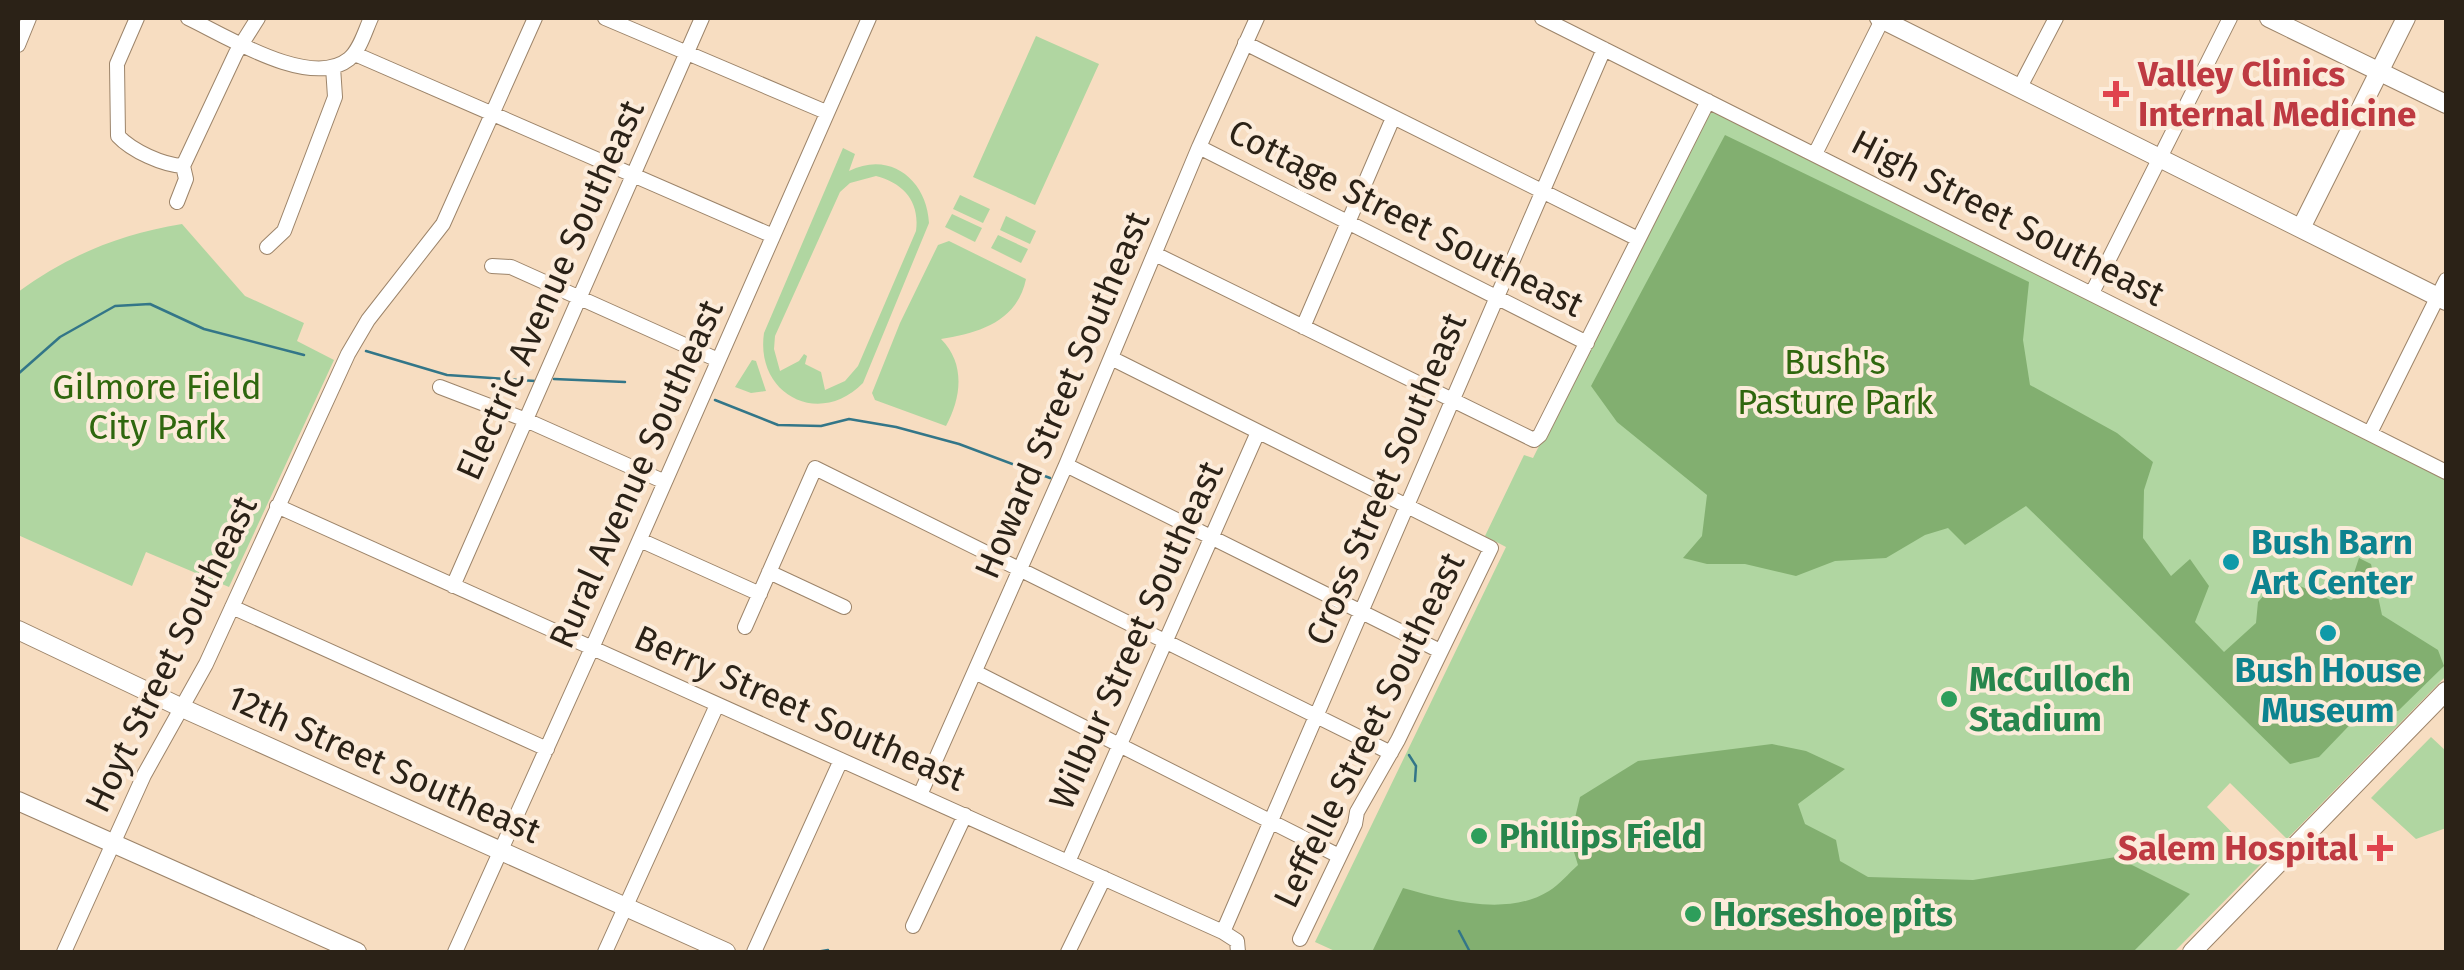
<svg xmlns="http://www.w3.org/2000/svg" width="2464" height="970" font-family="'Fira Sans',sans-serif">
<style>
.green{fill:#b0d6a1;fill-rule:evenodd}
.forest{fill:#82af70}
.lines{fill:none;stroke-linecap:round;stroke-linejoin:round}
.stream{stroke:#337688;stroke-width:2.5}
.minor-casing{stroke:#9c846a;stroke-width:16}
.major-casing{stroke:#9c846a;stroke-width:20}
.minor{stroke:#fff;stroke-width:14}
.major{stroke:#fff;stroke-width:18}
.health-dot{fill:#e0444e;stroke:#fcecdb;stroke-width:4}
.culture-dot{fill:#0f9aa8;stroke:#fcecdb;stroke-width:4}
.leisure-dot{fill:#2e9e5b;stroke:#fcecdb;stroke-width:4}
.labels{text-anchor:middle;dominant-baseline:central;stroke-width:8;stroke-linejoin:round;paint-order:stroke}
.health-label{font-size:35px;font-weight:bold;fill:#be3a42;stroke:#fcecdb;text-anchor:start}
.street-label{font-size:35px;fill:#2b2217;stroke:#fcecdb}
.park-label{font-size:35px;fill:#2f670e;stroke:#fcecdb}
.culture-label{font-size:35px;font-weight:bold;fill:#0d838f;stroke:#fcecdb;text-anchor:start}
.leisure-label{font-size:35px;font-weight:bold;fill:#27864d;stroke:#fcecdb;text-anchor:start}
</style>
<rect width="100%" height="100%" fill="#f7ddc1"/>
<path class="green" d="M1036,36L1099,64L1035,205L973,177Z
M1712,111L2446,478V676L2287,839L2230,783L2207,807L2262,863L2174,952H1337L1315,942L1506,547L1485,536L1524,455L1533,458L1704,117Z
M843,148L855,154L849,171C890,150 927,180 929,223L863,383C819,428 755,394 764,333ZM876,176C903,183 920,201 916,231L858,366L845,381L825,390L821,372L805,364L807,356L804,354L799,361L780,371L774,349L775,336L840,192L850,183Z
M960,195L990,209L983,223L953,209Z
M952,214L982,228L975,242L945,227Z
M1006,216L1036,231L1030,244L1000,230Z
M182,224L245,296L304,323L297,341L334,360L229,587L146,552L132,586L18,535V292C69,255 120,234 182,224Z
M998,235L1028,249L1021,263L991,248Z
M949,241L1026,279C1017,322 979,333 941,339C966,364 961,398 946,426L875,400L872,393L900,323L938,245Z
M752,360L756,361L766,391L751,393L735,387Z
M2431,737L2446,751V828L2416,839L2371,798Z"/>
<path class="forest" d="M1725,135L2029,282L2023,340L2030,385L2117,433L2153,462L2144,490L2143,538L2171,576L2190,559L2209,586L2195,622L2224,652L2256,623L2258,602L2280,577L2331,600L2348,591L2359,558L2371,564L2382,615L2438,650L2444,666L2398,711L2367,707L2319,757L2290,764L2026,506L1965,545L1948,528L1925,535L1886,558L1835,561L1796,576L1745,564H1707L1683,558L1702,536L1707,495L1617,422L1591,386Z
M1772,744L1806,751L1845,769L1798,804L1805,824L1836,840L1840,861L1868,877L1973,880L2116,857L2190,894L2133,952H1372L1403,888C1445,900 1508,917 1549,891C1559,885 1569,873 1578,865L1570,839L1580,797L1638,761Z"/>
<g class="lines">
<path class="stream" d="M366,351L447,375L535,381
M18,374L60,337L115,306L150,304L204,329L304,355
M554,379L625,382
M715,400L778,425L821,426L849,419L896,427L959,444L1050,478
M1409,755L1416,766L1415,781
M1459,931L1470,952
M816,952L828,950"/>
<g class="minor-casing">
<path id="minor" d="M137,18L117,64L118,136C132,151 163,165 183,166
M188,18C226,36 311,90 349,59C360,50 365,31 371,18
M605,18L826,112
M1542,18L2446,472
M1245,43L1638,239
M18,45L29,18
M355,54L773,236
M2020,87L2056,18
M1199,147L1587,343
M1815,154L1883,18
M177,202L186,179L183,166L236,53L258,18
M267,247L284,231L335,97L333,67
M1155,254L1534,440L1540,435L1708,101
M492,266L511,267L718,360
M2092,293L2230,18
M1303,327L1393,118
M1111,358L1491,548L1398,740L1357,812L1355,824L1300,939
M440,387L526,420L665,482
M2370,433L2446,280
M1066,465L1440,651
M277,506L1223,932L1237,941L1238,952
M640,540L760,594
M769,572L844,607
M453,586L702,18
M232,607L547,749
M745,627L815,468L1391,753
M975,672L1339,856
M920,795L1066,465L1199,147L1257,18
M1068,862L1258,432
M913,926L965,815
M1223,932L1604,49
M64,952L144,775L206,664L348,354L368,320L443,224L535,18
M455,952L592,648L869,18
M605,952L717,705
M754,952L841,760
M1068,952L1104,878"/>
</g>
<g class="major-casing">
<path id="major" d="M1879,18L2446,301
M2269,18L2446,104
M2301,228L2406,18
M18,630L180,707L726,952
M18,801L357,952
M2192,952L2446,691"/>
</g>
<use href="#minor" class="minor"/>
<use href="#major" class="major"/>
</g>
<g class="health-dot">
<path d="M2111 79h10v10h10v10h-10v10h-10v-10h-10v-10h10z"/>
<path d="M2375 833h10v10h10v10h-10v10h-10v-10h-10v-10h10z"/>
</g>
<g class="culture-dot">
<circle cx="2231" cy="562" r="10"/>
<circle cx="2328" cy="633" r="10"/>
</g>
<g class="leisure-dot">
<circle cx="1949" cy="699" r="10"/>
<circle cx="1479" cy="836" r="10"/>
<circle cx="1693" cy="914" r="10"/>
</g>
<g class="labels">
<g class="health-label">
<text x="2138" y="74">Valley Clinics<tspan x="2138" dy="40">Internal Medicine</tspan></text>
<text x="2358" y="848" text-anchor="end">Salem Hospital</text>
</g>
<g class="street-label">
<text transform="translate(1406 218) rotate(27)">Cottage Street Southeast</text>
<text transform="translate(2008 218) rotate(27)">High Street Southeast</text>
<text transform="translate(550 290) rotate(-66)">Electric Avenue Southeast</text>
<text transform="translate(1062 395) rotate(-67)">Howard Street Southeast</text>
<text transform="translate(636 474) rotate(-66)">Rural Avenue Southeast</text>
<text transform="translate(1386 479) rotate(-67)">Cross Street Southeast</text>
<text transform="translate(1136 635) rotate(-66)">Wilbur Street Southeast</text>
<text transform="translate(171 654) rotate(-64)">Hoyt Street Southeast</text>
<text transform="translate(800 708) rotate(24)">Berry Street Southeast</text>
<text transform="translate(1369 730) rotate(-64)">Leffelle Street Southeast</text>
<text transform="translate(384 764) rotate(24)">12th Street Southeast</text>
</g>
<g class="park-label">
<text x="1835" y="362">Bush's<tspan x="1835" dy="40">Pasture Park</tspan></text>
<text x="157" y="387">Gilmore Field<tspan x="157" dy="40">City Park</tspan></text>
</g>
<g class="culture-label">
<text x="2251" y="542">Bush Barn<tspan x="2251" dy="40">Art Center</tspan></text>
<text x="2328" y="670" text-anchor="middle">Bush House<tspan x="2328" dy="40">Museum</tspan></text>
</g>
<g class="leisure-label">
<text x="1969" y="679">McCulloch<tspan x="1969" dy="40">Stadium</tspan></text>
<text x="1499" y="836">Phillips Field</text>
<text x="1713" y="914">Horseshoe pits</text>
</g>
</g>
<rect width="2464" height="970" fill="none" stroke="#2b2217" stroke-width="40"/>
</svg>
